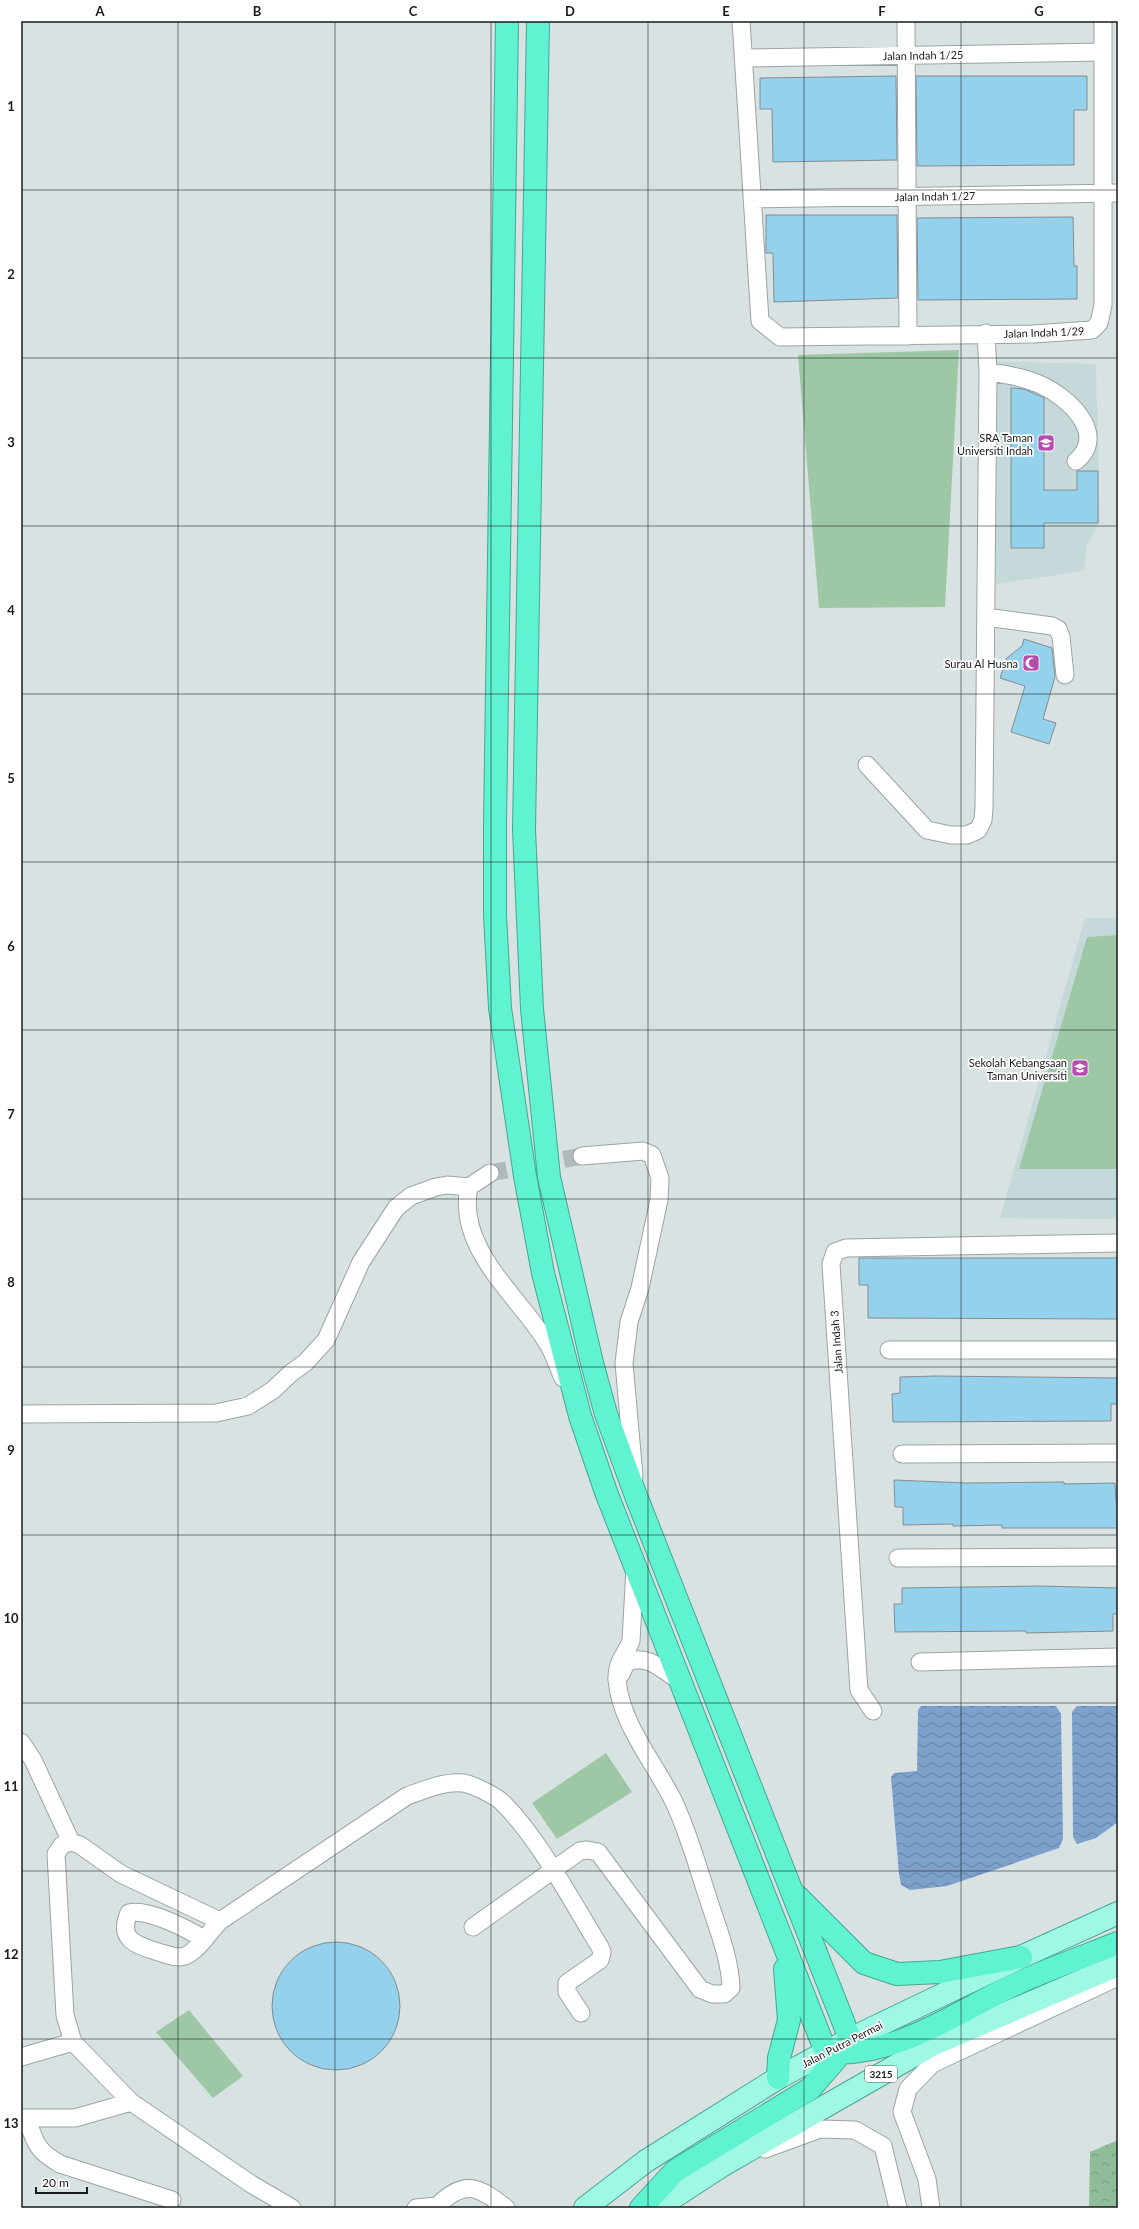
<svg xmlns="http://www.w3.org/2000/svg" width="1139" height="2229" font-family="Lato,sans-serif">
<style>
.built{fill:#c5d9da}
.grass{fill:#9ec8a5}
.forest{fill:url(#forest-crowns)}
.water{fill:url(#water-waves)}
.building{fill:#93d1ec;stroke:#848c90}
.lines{fill:none;stroke-linecap:round;stroke-linejoin:round}
.minor-tunnel{stroke:#b1baba;stroke-width:17;stroke-dasharray:17 8;stroke-linecap:butt}
.minor-casing{stroke:#9aa4a4;stroke-width:19}
.major-casing{stroke:#46a792;stroke-width:24}
.highway-casing{stroke:#46a792;stroke-width:24}
.minor{stroke:#fff;stroke-width:17}
.major{stroke:#9ff8e4;stroke-width:22}
.highway{stroke:#5ff3d2;stroke-width:22}
.grid{fill:none;stroke:#171b1b;stroke-width:1;stroke-opacity:0.55}
.labels{text-anchor:middle;dominant-baseline:central;stroke-width:3.5;stroke-linejoin:round;paint-order:stroke}
.shield{fill:#fff;stroke:#5d5f5f;stroke-width:1}
.shield-label{font-size:10px;font-weight:bold;fill:#171b1b}
.street-label{font-size:11px;fill:#171b1b;stroke:#fff}
.poi-label{font-size:11px;fill:#171b1b;stroke:#fff;text-anchor:end}
.neatline{fill:none;stroke:#171b1b;stroke-width:1.5}
.grid-label{font-size:13px;text-anchor:middle;font-weight:bold;fill:#171b1b}
</style>
<defs>
<pattern id="forest-crowns" width="20" height="18" patternUnits="userSpaceOnUse"><rect width="20" height="18" fill="#8ebd97"/><path d="M2 6a3 3 0 1 1 6 0M12 15a3 3 0 1 1 6 0" fill="none" stroke="#73997a"/></pattern>
<pattern id="water-waves" width="16" height="10" patternUnits="userSpaceOnUse"><rect width="16" height="10" fill="#7da1cb"/><path d="M0 5q4-4 8 0t8 0" fill="none" stroke="#6582a4"/></pattern>
</defs>
<rect width="100%" height="100%" fill="#d8e2e2"/>
<path class="built" d="M994,361L1096,364L1100,522L1087,545L1084,571L996,584Z
M1085,918H1118V1219L1000,1218Z"/>
<path class="grass" d="M959,350L945,607L819,608L798,355Z
M1118,935V1169H1019L1087,937Z
M606,1753L632,1792L557,1839L532,1803Z
M189,2010L243,2076L213,2098L156,2032Z"/>
<path class="forest" d="M1118,2140V2208H1089L1090,2152Z"/>
<path class="water" d="M921,1706H1056L1061,1714L1063,1839L1059,1848L947,1886L910,1890L901,1885L899,1874L891,1777L894,1773L917,1771L918,1710Z
M1077,1706H1118V1822L1096,1838L1077,1844L1073,1837L1072,1712Z"/>
<path class="building" d="M896,76L897,160L773,162L772,109H760V78Z
M916,76H1087V110H1074V165L917,166Z
M766,215H897L898,298L774,302L773,253H766Z
M1073,217L1074,266H1077V299L918,300L917,218Z
M1011,388L1024,389L1044,398V490H1077V471H1098V523H1044V548H1011Z
M1024,639L1052,648L1055,677L1043,719L1056,723L1049,744L1011,732L1025,686L1000,678L1007,658L1022,646Z
M859,1258H1118V1319L868,1318V1285H859Z
M936,1376L1118,1378V1404H1111V1421L893,1422L892,1394L900,1393V1377Z
M894,1480L966,1483L1064,1482V1484L1115,1483L1116,1503H1118V1528H1002V1525L953,1526V1524L903,1525V1507H895Z
M1039,1586L1118,1588V1614H1113V1631L1026,1633V1631L895,1632L894,1604H902V1588Z
M272 2006a64 64 0 1 1 128 0a64 64 0 1 1-128 0Z"/>
<g class="lines">
<path class="minor-tunnel" d="M490,1173L582,1156"/>
<g class="minor-casing">
<path id="minor" d="M741,21L760,321L780,337L1033,334L1092,330L1099,323L1103,305V21
M906,21L908,336
M743,58L1103,52
M752,199L1118,193
M988,372C1005,374 1023,377 1039,384C1067,396 1109,434 1076,461
M986,617L1052,626L1058,629L1061,637L1065,675
M867,765L927,830L951,835H967L978,830L983,820L984,808L988,372L986,333
M582,1156L643,1151L652,1155L660,1178L659,1200L640,1288L629,1322L624,1363L634,1476
M469,1187C456,1249 519,1296 548,1344C554,1354 558,1367 563,1378
M889,1350H1118
M21,1414L216,1413L248,1406L273,1390L291,1373L305,1363L326,1340L361,1262L396,1208L411,1196L436,1187L447,1185L469,1187L490,1173
M902,1454L1118,1453
M898,1558L1118,1557
M920,1662L1118,1657
M621,1674L626,1663C646,1652 664,1671 681,1682
M873,1711L859,1690L831,1264L835,1252L846,1248L1118,1243
M21,1742L33,1760L71,1842
M473,1927L580,1851L587,1850L598,1852L700,1989L712,1994H724L731,1988C730,1957 717,1927 708,1898C697,1865 688,1831 673,1800C654,1762 621,1724 617,1680C616,1662 625,1656 631,1641L635,1568
M203,1939C188,1929 147,1908 129,1913C117,1940 137,1945 158,1952C167,1954 176,1959 185,1956C198,1951 210,1931 220,1921
M21,2057L73,2042
M21,2118H75L131,2102
M27,2119C35,2143 37,2151 60,2164L172,2200
M765,2149L820,2129L855,2130L883,2146L898,2208
M437,2206C465,2179 478,2186 506,2208
M292,2208L251,2184L131,2102L73,2042L65,2015L56,1854L62,1845L71,1842L80,1845L121,1874L220,1921L407,1796C425,1790 443,1781 463,1783C472,1784 496,1796 503,1803C540,1840 572,1902 600,1947L602,1952L600,1960L567,1983V1992L581,2013
M416,2208L437,2206L440,2208
M931,2208L927,2179L902,2112L908,2089L932,2064L1118,1977"/>
</g>
<g class="major-casing">
<path id="major" d="M585,2208L646,2161L778,2078L850,2039L1021,1957L1118,1913
M657,2208L723,2165L932,2045L1118,1965"/>
</g>
<g class="highway-casing">
<path id="highway" d="M507,21L495,825V915L500,1008L525,1176L543,1273L580,1416L606,1492L826,2052C895,2059 959,2010 1020,1982C1052,1968 1085,1956 1118,1943
M538,21L524,830L532,1009L549,1177L592,1363L606,1414L636,1496L850,2039L841,2053L810,2089L675,2171L641,2208
M798,1897L864,1963L897,1974L940,1972L1021,1957
M778,2078L779,2058L789,2020L785,1969"/>
</g>
<use href="#minor" class="minor"/>
<use href="#major" class="major"/>
<use href="#highway" class="highway"/>
</g>
<path class="grid" d="M178,21V2208M335,21V2208M491,21V2208M648,21V2208M804,21V2208M961,21V2208M21,190H1118M21,358H1118M21,526H1118M21,694H1118M21,862H1118M21,1030H1118M21,1199H1118M21,1367H1118M21,1535H1118M21,1703H1118M21,1871H1118M21,2039H1118"/>
<defs>
<g id="school-square" transform="scale(0.9)"><rect x="-9" y="-9" width="18" height="18" rx="4" fill="#b54db0" stroke="#fff"/><path d="M0-5L7-2L0 1L-7-2ZM-4 1L0 2.5L4 1V4Q0 6-4 4Z" fill="#fff"/></g>
<g id="mosque-square" transform="scale(0.9)"><rect x="-9" y="-9" width="18" height="18" rx="4" fill="#b54db0" stroke="#fff"/><path d="M3.5-4.9A6 6 0 1 0 3.5 4.9A5 5 0 1 1 3.5-4.9Z" fill="#fff"/></g>
</defs>
<g fill-rule="evenodd">
<use href="#school-square" x="1046" y="443"/>
<use href="#mosque-square" x="1031" y="663"/>
<use href="#school-square" x="1080" y="1068"/>
</g>
<g class="labels">
<rect class="shield" x="865" y="2066" width="32" height="16" rx="3"/>
<g class="shield-label">
<text x="881" y="2074">3215</text>
</g>
<g class="street-label">
<text transform="translate(923 55) rotate(-1)">Jalan Indah 1/25</text>
<text transform="translate(935 196) rotate(-1)">Jalan Indah 1/27</text>
<text transform="translate(1044 332) rotate(-2)">Jalan Indah 1/29</text>
<text transform="translate(836 1342) rotate(-94)">Jalan Indah 3</text>
<text transform="translate(842 2044) rotate(-27)">Jalan Putra Permai</text>
</g>
<g class="poi-label">
<text x="1033" y="437">SRA Taman<tspan x="1033" dy="13">Universiti Indah</tspan></text>
<text x="1018" y="663">Surau Al Husna</text>
<text x="1067" y="1062">Sekolah Kebangsaan<tspan x="1067" dy="13">Taman Universiti</tspan></text>
</g>
</g>
<rect width="1139" height="2229" fill="none" stroke="#ffffff" stroke-width="44"/>
<path d="M36 2187v6h51v-6" fill="none" stroke="#171b1b" stroke-width="2"/>
<text x="42" y="2187" font-size="12" fill="#171b1b" stroke="#ffffff" stroke-width="3" paint-order="stroke">20 m</text>
<rect x="22" y="22" width="1095" height="2185" class="neatline"/>
<g class="grid-label">
<text x="100" y="16">A</text>
<text x="257" y="16">B</text>
<text x="413" y="16">C</text>
<text x="570" y="16">D</text>
<text x="726" y="16">E</text>
<text x="882" y="16">F</text>
<text x="1039" y="16">G</text>
<text x="11" y="111">1</text>
<text x="11" y="279">2</text>
<text x="11" y="447">3</text>
<text x="11" y="615">4</text>
<text x="11" y="783">5</text>
<text x="11" y="951">6</text>
<text x="11" y="1119">7</text>
<text x="11" y="1287">8</text>
<text x="11" y="1455">9</text>
<text x="11" y="1623">10</text>
<text x="11" y="1791">11</text>
<text x="11" y="1959">12</text>
<text x="11" y="2128">13</text>
</g>
</svg>
